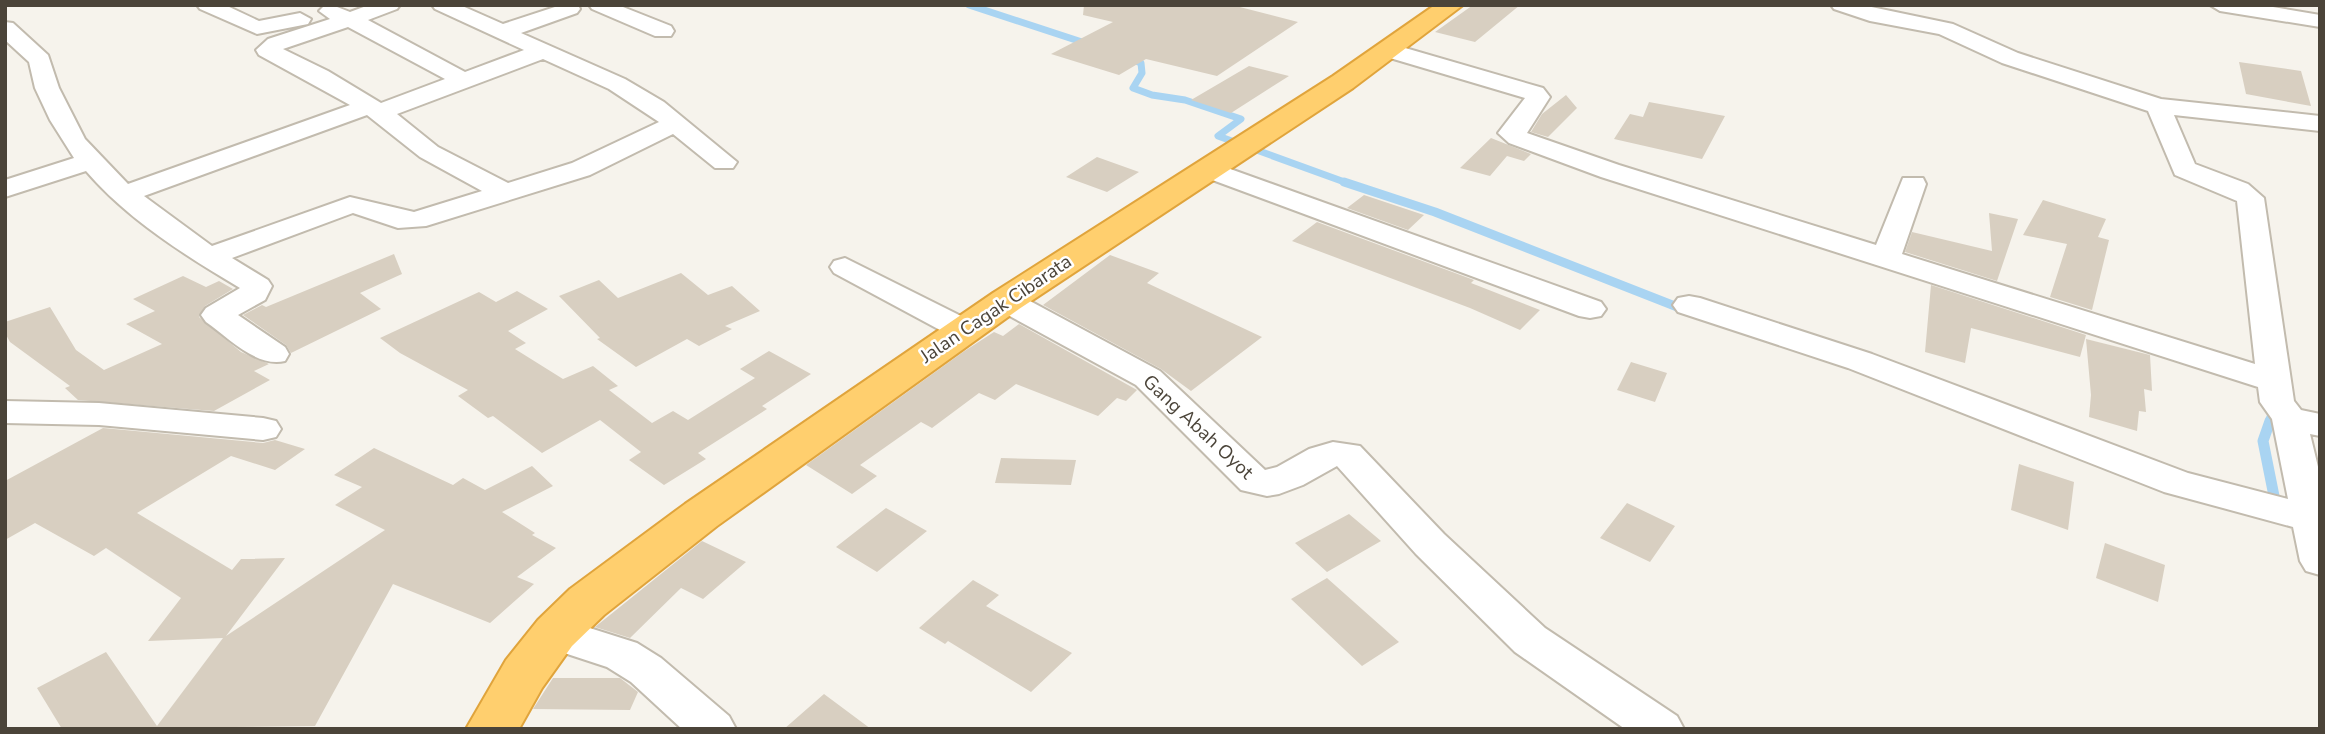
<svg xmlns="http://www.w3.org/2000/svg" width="2325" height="734" font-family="'Nunito Sans',sans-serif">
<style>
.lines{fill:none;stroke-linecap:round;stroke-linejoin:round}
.stream-far2{stroke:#a9d4f2;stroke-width:7}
.stream-far1{stroke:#a9d4f2;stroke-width:9}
.stream{stroke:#a9d4f2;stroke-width:11}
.building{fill:#d8cfc1}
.street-casing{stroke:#c2bbae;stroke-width:4}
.highway-casing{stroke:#e0a43c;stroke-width:4}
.street{fill:#fff;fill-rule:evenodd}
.highway{fill:#ffcf6e;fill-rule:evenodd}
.labels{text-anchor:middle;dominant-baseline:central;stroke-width:5;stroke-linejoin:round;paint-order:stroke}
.street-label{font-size:19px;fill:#4b4439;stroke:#fff}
</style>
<rect width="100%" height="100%" fill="#f6f3ec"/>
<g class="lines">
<path class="stream-far2" d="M969,5L1088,44
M1128,58L1141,63L1142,73L1133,88L1152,95L1185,100L1241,119L1218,136L1350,184"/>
<path class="stream-far1" d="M1344,182L1435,212L1685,310
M2269,423L2272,414L2281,417"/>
<path class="stream" d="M2270,421L2263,441L2276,506"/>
</g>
<path class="building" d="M1084,5H1232L1298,22L1217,76L1146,59L1119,75L1051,54L1113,22L1083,15Z
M1473,5H1520L1475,42L1435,32Z
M2239,62L2301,71L2311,106L2246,94Z
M1249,66L1289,76L1231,113L1191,100Z
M1566,95L1577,108L1548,137L1531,132L1542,114Z
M1649,102L1725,116L1702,159L1614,139L1630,114L1643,117Z
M1491,138L1531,154L1524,161L1507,156L1490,176L1460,168Z
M1097,157L1139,172L1107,192L1066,177Z
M1364,195L1424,215L1408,230L1347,208Z
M2043,200L2106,219L2098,237L2109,240L2092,310L2050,297L2067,244L2023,235Z
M1989,213L2018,219L1997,281L1905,252L1912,232L1992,251Z
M1317,222L1474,280L1471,283L1540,310L1520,330L1470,308L1292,241Z
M394,254L402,274L360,293L381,309L291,353L286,345L243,315L262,305L266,307Z
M1110,255L1159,273L1147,283L1262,337L1191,391L1161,369L1043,305Z
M681,273L708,295L732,286L760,311L725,326L732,329L699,346L687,339L636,367L597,339L600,338L559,296L599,280L618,298Z
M183,276L206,287L219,281L233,289L205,306L199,317L241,352L269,364L254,371L270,380L214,411L78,400L65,388L70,386L10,342L5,333V322L50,307L76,350L104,370L162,344L126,324L155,311L133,299Z
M1931,285L2086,335L2080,357L1971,328L1965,363L1925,352Z
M517,291L548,309L508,331L526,343L515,349L563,379L593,366L618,386L609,390L652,423L673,411L688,420L755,378L740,369L769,351L811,374L762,406L767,409L698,453L706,459L664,485L629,460L641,452L600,420L542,453L493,416L488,418L458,396L468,390L400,353L380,338L479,292L496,302Z
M1019,324L1137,390L1126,401L1117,398L1098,416L1016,384L995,400L979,393L932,428L921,422L860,465L877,476L852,494L806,465L963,352L994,332L1003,336Z
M2086,339L2150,355L2152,391L2144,389L2146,412L2139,411L2137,431L2089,417L2091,395Z
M1631,362L1667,373L1655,402L1617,390Z
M103,428L263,443L275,440L305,449L275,470L231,456L137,513L232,570L241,559L285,558L226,636L385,530L335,505L362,487L334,475L374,448L453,485L463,478L485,490L532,466L553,486L502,512L535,533L532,535L556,548L517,577L534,584L490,623L393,584L315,726L62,729L37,688L106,652L157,726L223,638L148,641L181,598L106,548L94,556L35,523L5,540V481Z
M1001,458L1076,460L1071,485L995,483Z
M2019,464L2074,482L2068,530L2011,510Z
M1627,503L1675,526L1650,562L1600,538Z
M886,508L927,531L877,572L836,547Z
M1349,514L1381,541L1327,572L1295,543Z
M702,541L746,562L703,599L681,588L630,638L595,627Z
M2105,543L2165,565L2158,602L2096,578Z
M1327,578L1399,642L1362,666L1291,599Z
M973,580L999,595L986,606L1072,653L1031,692L948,641L945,644L919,628Z
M553,678H620L638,692L630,710L533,709Z
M824,694L871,729H784Z"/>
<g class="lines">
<g class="street-casing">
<path id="street" d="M197,5H225L259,21L300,13L311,19L308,24L257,34L200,9Z
M332,5L350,12L369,5H400L397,9L368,20L465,72L524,50L435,9L432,5H460L503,24L561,5H578L580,9L577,13L521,33L625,79L664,102L737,162L733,168H715L673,134L590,175L426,226L398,228L353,213L232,258L268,280L272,286L265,300L238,315L285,347L289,354L285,361C256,368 228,337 206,322L201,315L206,308L240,288C186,256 127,219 86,171L5,197V180L74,158L50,120L35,88L29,62L5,40V22L13,23L48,55L59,88L85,139L128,184L350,105L259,55L256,50L268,39L330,19L319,11L323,7ZM348,27L445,79L381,103L328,71L283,49ZM543,59L609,89L659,122L572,163L508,183L438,147L397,114ZM367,115L420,157L482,191L414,212L350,197L212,246L144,196Z
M589,5H618L671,26L674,31L671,36H655L592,9Z
M1831,5H1862L1953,24L2018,53L2161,99L2320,116V131L2174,115L2195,164L2248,184L2264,198L2294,401L2301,410L2320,414V436L2310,434L2320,475V575L2306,571L2300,561L2293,527L2164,492L1848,368L1678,312L1673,305L1678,298L1689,296L1700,298L1872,354L2188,473L2288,499L2272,419L2260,402L2258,387L1601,177L1509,143L1498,133L1525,98L1380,55L1377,50L1388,43L1543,88L1550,97L1527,133L1619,165L1876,245L1903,178H1923L1926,184L1902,254L2255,364L2237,201L2175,175L2148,111L2002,63L1939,34L1870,21L1834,9Z
M2210,5H2261L2320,15V27L2220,11Z
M1208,161L1601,302L1606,309L1601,316L1590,318L1579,316L1199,175L1195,169L1199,163Z
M845,258L975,323L980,330L975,337L964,340L953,337L834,273L830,267L834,261Z
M1006,292L1017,294L1160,371L1265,470L1277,467L1309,449L1333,442L1360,446L1444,534L1545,628L1677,716L1684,729H1625L1515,652L1416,554L1337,466L1303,485L1279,494L1267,496L1241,490L1136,385L995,308L991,301L995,294Z
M5,401L99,403L263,418L276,421L281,429L276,437L263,440L99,425L5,423Z
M555,617L637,643L661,658L729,716L736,729H682L631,682L607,667L540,645L534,633L540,621Z"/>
</g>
<g class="highway-casing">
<path id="highway" d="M1435,5H1463L1353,88L1019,309L717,526L604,615L572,646L542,688L519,729H466L506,660L538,620L570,589L685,504L993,293L1333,76Z"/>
</g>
<use href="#street" class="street"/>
<use href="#highway" class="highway"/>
</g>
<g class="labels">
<g class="street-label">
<text transform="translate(996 309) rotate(-34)">Jalan Cagak Cibarata</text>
<text transform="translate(1198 427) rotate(43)">Gang Abah Oyot</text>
</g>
</g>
<rect width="2325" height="734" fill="none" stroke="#4b4439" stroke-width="14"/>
</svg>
